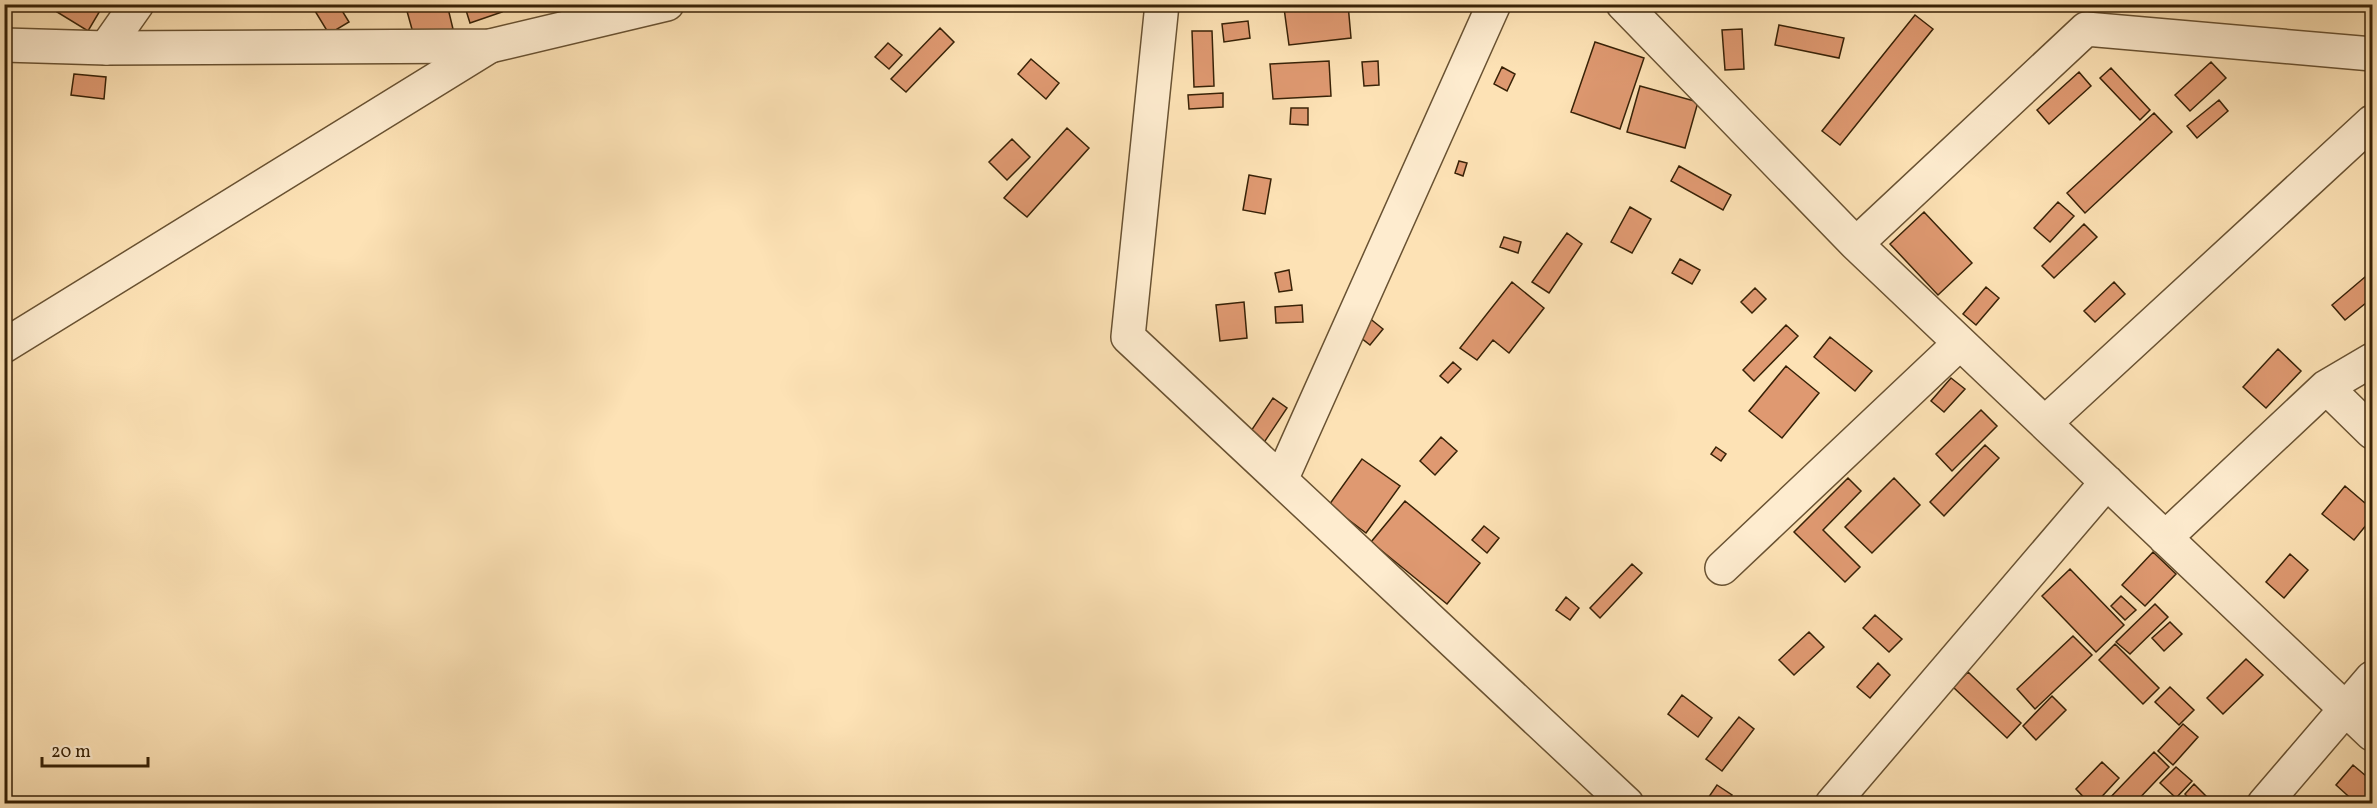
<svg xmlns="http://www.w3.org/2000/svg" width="2377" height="808" font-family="Vollkorn,serif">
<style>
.building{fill:#df9971;stroke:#382207;stroke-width:1.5}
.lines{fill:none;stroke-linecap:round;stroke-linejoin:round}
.minor-casing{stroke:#695232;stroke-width:36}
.tertiary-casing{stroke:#695232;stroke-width:36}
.minor{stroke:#feeccf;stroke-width:33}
.tertiary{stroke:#feeccf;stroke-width:33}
</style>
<rect width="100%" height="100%" fill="#fde2b5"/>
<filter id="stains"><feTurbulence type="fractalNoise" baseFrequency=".00333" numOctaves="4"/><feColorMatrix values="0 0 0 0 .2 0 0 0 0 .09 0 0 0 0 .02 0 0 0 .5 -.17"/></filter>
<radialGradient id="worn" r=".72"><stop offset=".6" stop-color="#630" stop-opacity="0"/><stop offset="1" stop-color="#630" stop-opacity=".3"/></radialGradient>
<path class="building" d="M62,4H104L88,31L57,12Z
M326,4H338L349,22L329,34L315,11Z
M405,4H447L453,29L415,40Z
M464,4H500L502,12L470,23Z
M1318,4H1348L1351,38L1289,45L1284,8Z
M1915,15L1933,29L1840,145L1822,131Z
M1248,21L1250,38L1224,42L1222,24Z
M1779,25L1844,38L1839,58L1775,45Z
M940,28L954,42L906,92L891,79Z
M1742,29L1744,69L1725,70L1722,30Z
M1192,31H1212L1214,86L1194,87Z
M1595,42L1644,58L1620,129L1571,112Z
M888,43L902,55L889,69L875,57Z
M1031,59L1059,83L1046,99L1018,74Z
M1329,61L1331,96L1273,99L1270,64Z
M1378,61L1379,85L1364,86L1362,62Z
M2211,62L2226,78L2190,111L2175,95Z
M1502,67L1515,74L1507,91L1494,84Z
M2111,68L2150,110L2140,120L2100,78Z
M2079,72L2091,86L2049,124L2037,110Z
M74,74L106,77L104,99L71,95Z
M1640,86L1698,102L1685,148L1627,132Z
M1223,93V107L1189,109L1188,95Z
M2219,100L2228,111L2197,138L2187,126Z
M1291,108H1308V125L1290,124Z
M2154,113L2172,132L2085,213L2067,193Z
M1067,128L1089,148L1027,217L1004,198Z
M1012,139L1030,157L1007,180L989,162Z
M1459,161L1467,163L1463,176L1455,173Z
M1679,166L1731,195L1723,210L1671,181Z
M1249,175L1271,179L1265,214L1243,210Z
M2058,202L2074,216L2050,242L2034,228Z
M1630,207L1651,219L1632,253L1611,242Z
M1924,212L1972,263L1938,295L1890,244Z
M2084,224L2097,237L2054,278L2042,266Z
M1567,233L1582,244L1549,293L1532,282Z
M1504,237L1521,242L1518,253L1500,247Z
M1680,259L1700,270L1692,284L1672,273Z
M1289,270L1292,290L1279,292L1275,273Z
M2372,271V298L2345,320L2332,305Z
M1512,282L1544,308L1509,353L1493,340L1477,360L1460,348Z
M2114,282L2125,294L2095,322L2084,311Z
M1986,287L1999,298L1976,325L1963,314Z
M1755,288L1766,299L1752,313L1741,302Z
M1244,302L1247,338L1220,341L1216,305Z
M1302,305L1303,322L1276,323L1275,307Z
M1368,317L1383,329L1370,345L1356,334Z
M1786,325L1798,336L1754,381L1743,370Z
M1830,337L1872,371L1855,391L1814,357Z
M2278,349L2301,371L2266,408L2243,387Z
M1453,362L1461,369L1448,383L1440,376Z
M1786,366L1819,393L1782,438L1749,411Z
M1951,378L1965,389L1944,412L1931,401Z
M1273,398L1287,408L1263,444L1249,434Z
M1981,410L1997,426L1952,471L1936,454Z
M1441,437L1457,451L1435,475L1420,461Z
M1985,445L1999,458L1944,516L1930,502Z
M1716,447L1726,454L1721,461L1711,454Z
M1362,459L1400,486L1366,533L1329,505Z
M1848,478L1861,491L1823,530L1860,567L1845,582L1794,532Z
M1894,478L1920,505L1872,553L1845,527Z
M2345,486L2372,509V518L2354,540L2322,514Z
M1405,501L1480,563L1447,604L1371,542Z
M1484,526L1499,538L1487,553L1472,540Z
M2153,552L2176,574L2145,606L2122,585Z
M2290,554L2308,570L2284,598L2266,582Z
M1632,564L1642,573L1600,618L1590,608Z
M2070,569L2124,625L2096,652L2042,596Z
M2121,596L2136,610L2125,620L2111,606Z
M1566,597L1579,608L1570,620L1556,610Z
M2155,604L2168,617L2130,654L2116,642Z
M1875,615L1902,639L1889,652L1863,628Z
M2170,622L2182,634L2164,651L2152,638Z
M1809,632L1824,647L1794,675L1779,660Z
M2073,636L2092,655L2035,709L2017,689Z
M2115,644L2159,688L2143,704L2099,660Z
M2246,659L2263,675L2223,714L2207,698Z
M1878,663L1890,675L1870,698L1857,687Z
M1968,672L2021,723L2007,738L1953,687Z
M2170,687L2194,710L2179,725L2155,702Z
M1682,695L1712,718L1698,737L1668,714Z
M2052,696L2066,710L2036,740L2023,726Z
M1739,717L1754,729L1722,771L1706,759Z
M2183,724L2198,737L2173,765L2158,751Z
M2154,752L2169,767L2134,804H2104Z
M2102,762L2119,778L2095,804H2090L2076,789Z
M2353,765L2372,781V804H2357L2336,785Z
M2176,767L2192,781L2176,798L2160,783Z
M2194,784L2208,798L2203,804H2194L2185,794Z
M1717,785L1732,795L1726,804H1704Z"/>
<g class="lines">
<g class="minor-casing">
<path id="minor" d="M1162,4L1128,337L1627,804
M1623,4L1856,244L2372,734
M106,48L137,4
M1856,244L2086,29L2372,54
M4,346L490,46
M2326,387L2372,432
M2045,423L2372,122
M1281,480L1494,4
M2165,538L2326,387L2372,360
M1722,568L1960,343
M1832,804L2107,482
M2264,804L2372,678"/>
</g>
<g class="tertiary-casing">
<path id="tertiary" d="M4,45L106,48L490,46L667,4"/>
</g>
<use href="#minor" class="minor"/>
<use href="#tertiary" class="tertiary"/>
</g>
<rect width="2377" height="808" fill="none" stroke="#fde2b5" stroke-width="24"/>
<rect x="6" y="6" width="2365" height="796" fill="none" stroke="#382207" stroke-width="3"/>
<rect x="12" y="12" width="2353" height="784" fill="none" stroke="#382207" stroke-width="1.5"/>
<path d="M42 757v9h106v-9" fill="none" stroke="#382207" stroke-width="3"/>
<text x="51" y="757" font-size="18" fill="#382207" stroke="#feeccf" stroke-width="4.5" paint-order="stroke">20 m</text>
<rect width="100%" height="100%" filter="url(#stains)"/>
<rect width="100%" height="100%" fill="url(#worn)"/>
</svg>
